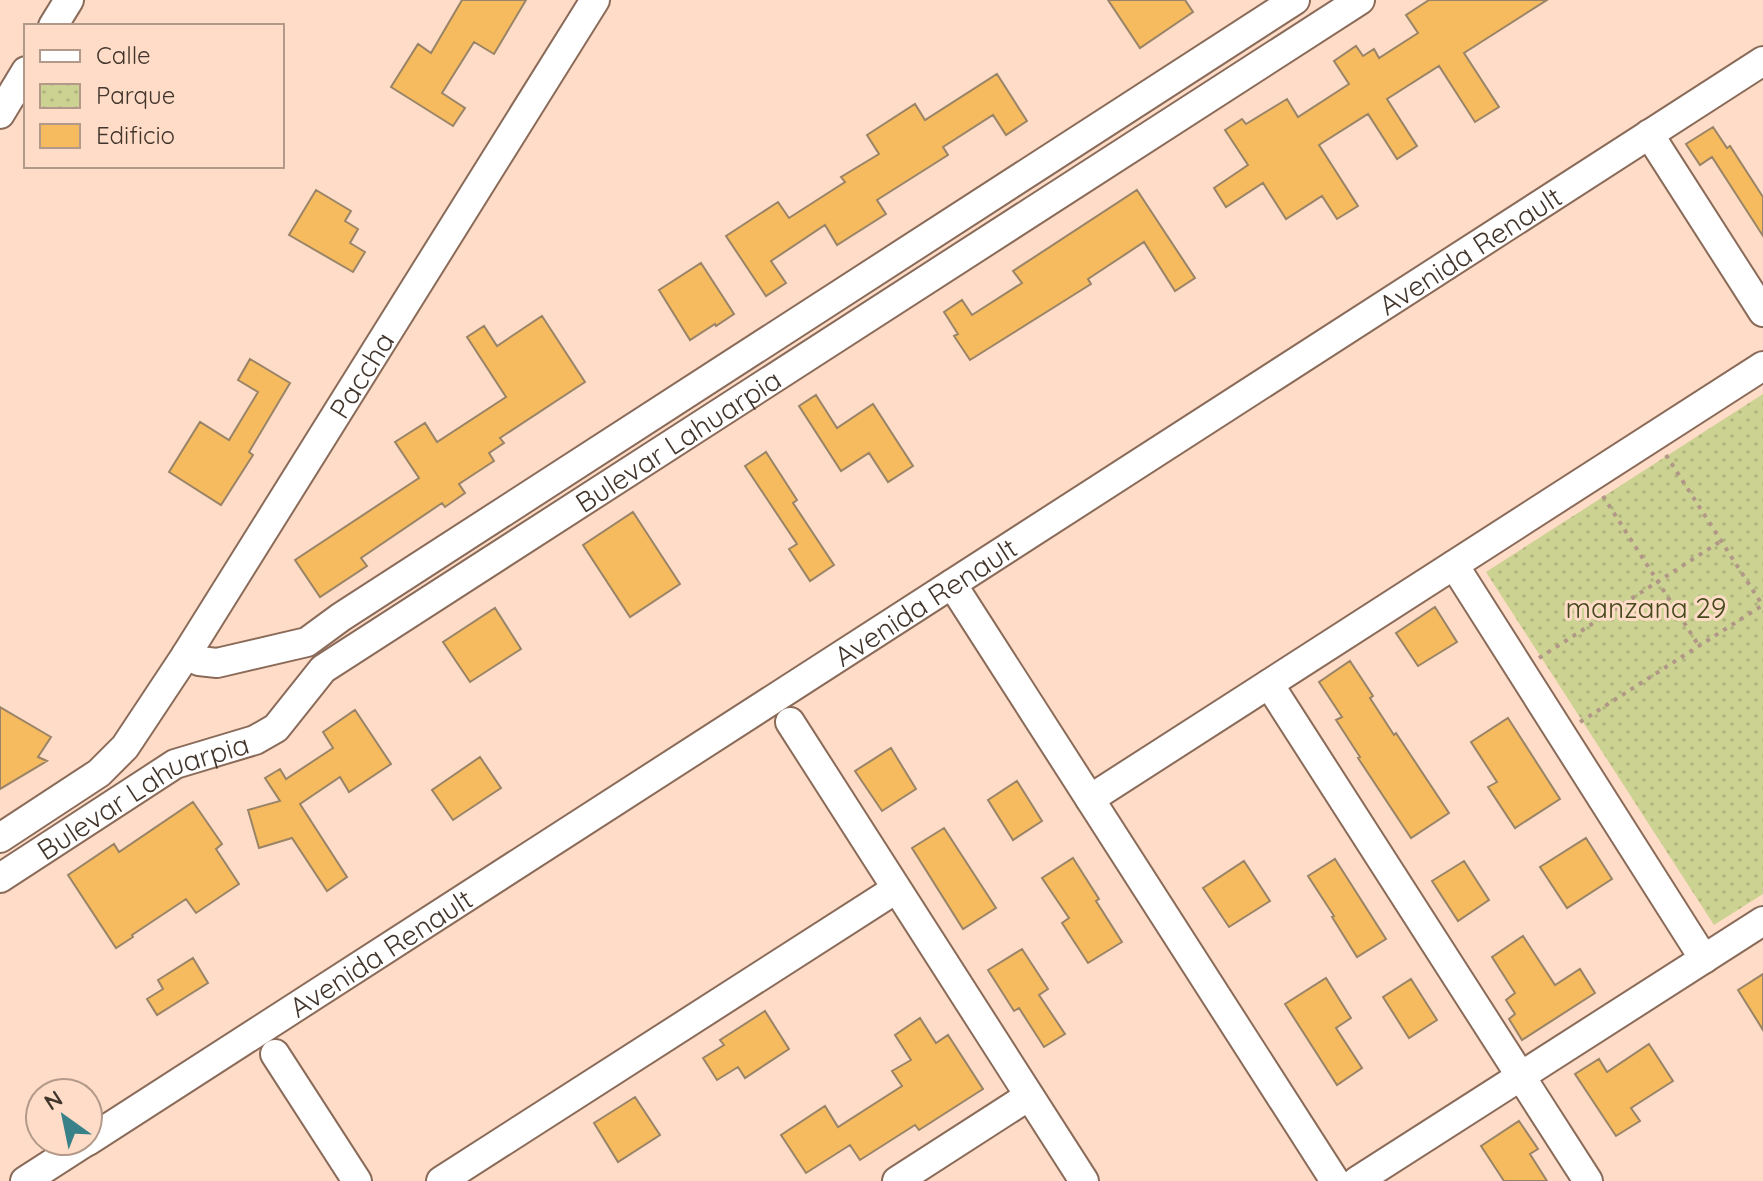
<svg xmlns="http://www.w3.org/2000/svg" width="1763" height="1181" font-family="Quicksand,sans-serif">
<style>
.park{fill:url(#park-dots)}
.building{fill:#f6ba5f;stroke:#998467;stroke-width:2}
.lines{fill:none;stroke-linecap:round;stroke-linejoin:round}
.minor-casing{stroke:#8a6b59;stroke-width:32}
.path{stroke:#b19787;stroke-width:4;stroke-dasharray:4 6;stroke-linecap:butt}
.minor{stroke:#fff;stroke-width:28}
.labels{text-anchor:middle;dominant-baseline:central;stroke-width:6;stroke-linejoin:round;paint-order:stroke}
.street-label{font-size:28px;fill:#42352c;stroke:#ffdcc7}
.park-label{font-size:28px;fill:#46491e;stroke:#ffdcc7}
</style>
<defs>
<pattern id="park-dots" width="8" height="8" patternUnits="userSpaceOnUse" patternTransform="scale(2)"><rect width="8" height="8" fill="#cbd292"/><path d="M2 2h.1M6 6h.1" fill="none" stroke="#b0b57e" stroke-width="1.8" stroke-linecap="round"/></pattern>
</defs>
<rect width="100%" height="100%" fill="#ffdcc7"/>
<path class="park" d="M1763,394V894L1714,925L1486,572Z"/>
<path class="building" d="M462,0H526L494,54L474,42L442,93L465,108L453,126L391,87L418,44L431,53Z
M1108,0H1185L1193,12L1140,48Z
M1429,0H1547L1464,53L1499,107L1475,122L1439,66L1387,99L1417,146L1397,159L1368,114L1319,145L1358,206L1337,219L1322,196L1286,219L1263,183L1226,207L1214,188L1248,165L1225,130L1242,119L1246,124L1287,99L1298,117L1349,84L1334,61L1356,46L1363,56L1374,49L1379,58L1418,33L1406,15Z
M997,74L1027,121L1006,135L993,115L943,147L948,155L877,200L886,214L837,245L825,225L771,261L786,283L766,296L726,236L778,202L789,218L845,182L841,177L879,154L867,135L915,104L925,120Z
M1713,127L1727,148L1730,146L1763,197V236L1712,157L1700,165L1686,144Z
M316,190L351,211L345,221L358,229L350,243L365,252L353,272L289,235Z
M1137,190L1195,278L1175,291L1144,242L1088,279L1091,284L970,360L954,336L958,334L944,312L962,300L972,315L1022,283L1013,271Z
M701,263L734,314L716,326L715,324L690,340L659,290Z
M542,316L585,382L500,438L504,443L489,453L494,461L459,484L465,493L445,507L442,503L361,558L367,566L320,597L295,560L419,478L395,442L425,423L437,442L506,397L467,337L484,326L497,346Z
M250,359L290,383L249,452L253,455L221,505L169,472L200,422L229,440L258,392L238,380Z
M816,395L837,428L873,404L913,466L888,482L869,453L841,471L799,406Z
M766,452L797,500L793,503L834,565L810,581L789,549L797,544L745,466Z
M633,512L680,584L630,617L583,545Z
M1435,607L1457,642L1418,666L1396,633Z
M495,608L521,649L470,682L443,642Z
M1350,661L1373,696L1370,698L1394,735L1396,733L1449,813L1411,838L1358,758L1360,757L1336,720L1342,717L1319,682Z
M0,707L51,737L38,757L47,761L0,789Z
M355,710L391,764L349,792L340,777L300,804L347,877L327,891L292,838L259,848L248,810L280,801L265,778L280,769L286,779L333,748L323,732Z
M1508,718L1560,799L1515,828L1488,787L1497,782L1471,742Z
M891,748L916,789L882,811L855,771Z
M480,757L501,788L453,820L432,790Z
M1017,781L1042,821L1013,840L988,800Z
M193,802L222,844L216,849L239,884L196,913L186,899L132,935L133,937L116,948L68,875L114,844L119,852Z
M944,828L996,908L963,929L912,848Z
M1586,838L1612,879L1567,908L1540,867Z
M1073,858L1099,899L1096,901L1122,942L1088,963L1062,923L1069,918L1042,878Z
M1335,859L1386,939L1357,957L1332,917L1334,916L1308,876Z
M1244,861L1270,901L1229,927L1203,888Z
M1464,861L1489,900L1458,921L1432,881Z
M1523,936L1555,985L1580,969L1595,993L1522,1040L1509,1019L1515,1014L1506,1000L1515,993L1492,957Z
M1022,949L1048,989L1039,995L1065,1034L1044,1047L1019,1008L1014,1011L988,970Z
M193,958L208,983L157,1015L147,999L163,989L158,980Z
M1763,974V1030L1738,990Z
M1326,978L1351,1018L1336,1028L1362,1068L1337,1085L1285,1004Z
M1411,979L1437,1020L1409,1038L1383,997Z
M765,1011L789,1049L745,1078L738,1067L717,1080L703,1058L724,1045L720,1040Z
M920,1018L936,1043L948,1035L983,1089L919,1130L915,1125L860,1160L850,1145L806,1173L781,1135L825,1106L838,1127L902,1086L892,1071L911,1060L895,1035Z
M1649,1044L1673,1081L1631,1108L1640,1121L1616,1136L1575,1074L1599,1059L1607,1072Z
M635,1097L660,1135L618,1162L594,1123Z
M1519,1121L1538,1149L1530,1154L1547,1181H1504L1481,1146Z"/>
<g class="lines">
<g class="minor-casing">
<g id="minor">
<path d="M53,26L69,0"/>
<path d="M0,114L26,71"/>
<path d="M1649,134L1763,312"/>
<path d="M1454,565L1704,959"/>
<path d="M952,584L1335,1181"/>
<path d="M186,655L199,661L217,663L307,642L341,617L1295,0"/>
<path d="M1269,684L1588,1181"/>
<path d="M790,722L1084,1181"/>
<path d="M1090,799L1763,366"/>
<path id="s1" d="M0,838L99,773L125,747L186,655L595,0"/>
<path id="s2" d="M0,878L175,764L255,740L276,728L323,669L1360,0"/>
<path d="M275,1054L357,1181"/>
<path id="s3" d="M88,1141L1763,61"/>
<path d="M25,1181L87,1141"/>
<path d="M441,1181L896,889"/>
<path d="M897,1181L1029,1096"/>
<path d="M1357,1181L1763,921"/>
</g>
</g>
<path class="path" d="M1666,455L1763,606
M1603,496L1699,646
M1539,658L1721,541
M1580,722L1763,605"/>
<use href="#minor" class="minor"/>
</g>
<g class="labels">
<g class="street-label">
<text stroke="none"><textPath href="#s3" startOffset="1644">Avenida Renault</textPath></text>
<text stroke="none"><textPath href="#s1" startOffset="596">Paccha</textPath></text>
<text stroke="none"><textPath href="#s2" startOffset="814">Bulevar Lahuarpia</textPath></text>
<text stroke="none"><textPath href="#s3" startOffset="996">Avenida Renault</textPath></text>
<text stroke="none"><textPath href="#s2" startOffset="166">Bulevar Lahuarpia</textPath></text>
<text stroke="none"><textPath href="#s3" startOffset="348">Avenida Renault</textPath></text>
</g>
<g class="park-label">
<text x="1646" y="607">manzana 29</text>
</g>
</g>
<rect x="24" y="24" width="260" height="144" fill="#ffdcc7" stroke="#b39989" stroke-width="2"/>
<rect x="40" y="50" width="40" height="12" fill="#ffffff" stroke="#b39989" stroke-width="2"/>
<text x="96" y="64" font-size="24" fill="#42352c">Calle</text>
<rect x="40" y="84" width="40" height="24" fill="url(#park-dots)" stroke="#b39989" stroke-width="2"/>
<text x="96" y="104" font-size="24" fill="#42352c">Parque</text>
<rect x="40" y="124" width="40" height="24" fill="#f6ba5f" stroke="#b39989" stroke-width="2"/>
<text x="96" y="144" font-size="24" fill="#42352c">Edificio</text>
<g transform="translate(64 1117) rotate(327)"><circle r="38" fill="#ffdcc7" stroke="#b39989" stroke-width="2"/>
<path d="M0-6L14 30L0 20L-14 30Z" fill="#398188"/>
<text y="-12" font-size="22" font-weight="bold" text-anchor="middle" fill="#42352c">N</text>
</g>
</svg>
